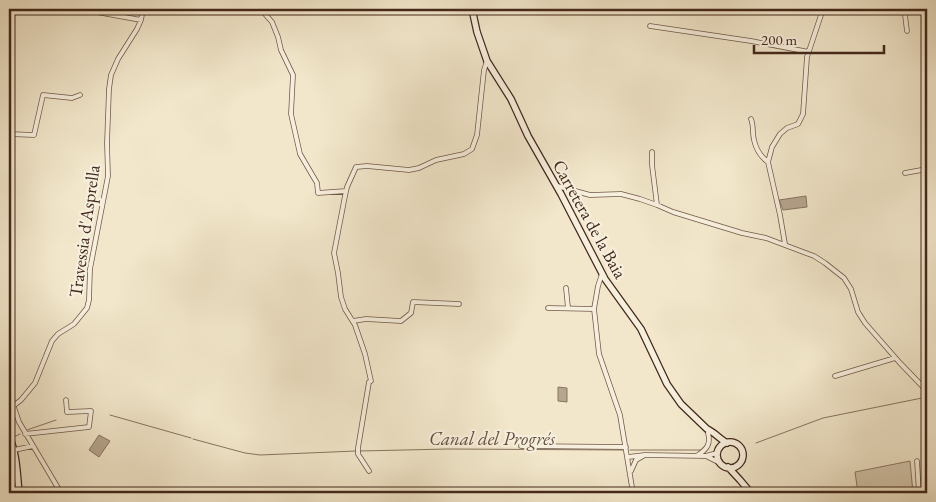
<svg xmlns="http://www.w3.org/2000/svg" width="936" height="502" font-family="'EB Garamond',serif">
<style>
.green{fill:#d4c7ad;stroke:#8c7864}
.water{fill:#b6a68f;stroke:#887461}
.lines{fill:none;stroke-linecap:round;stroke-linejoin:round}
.stream{stroke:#887461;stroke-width:1}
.street-casing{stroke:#6f5847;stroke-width:5.5}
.secondary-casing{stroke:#43281b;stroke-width:8}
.street{stroke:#f7efdd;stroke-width:4}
.secondary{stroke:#f7efdd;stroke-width:5.5}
.labels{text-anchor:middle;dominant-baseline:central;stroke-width:4.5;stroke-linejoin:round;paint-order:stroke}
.street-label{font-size:18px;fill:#43281b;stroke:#f7efdd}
.water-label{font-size:19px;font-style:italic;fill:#664e3e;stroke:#f7efdd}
</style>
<rect width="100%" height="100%" fill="#f2e7cb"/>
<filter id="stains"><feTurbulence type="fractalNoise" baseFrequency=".004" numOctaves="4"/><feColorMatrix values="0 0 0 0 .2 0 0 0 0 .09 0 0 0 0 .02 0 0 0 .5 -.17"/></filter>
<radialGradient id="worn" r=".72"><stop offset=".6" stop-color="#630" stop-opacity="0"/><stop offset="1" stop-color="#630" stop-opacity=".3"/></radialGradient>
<path class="green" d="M910,461L913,493H858L855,472Z"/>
<path class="water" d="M806,196L807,207L783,210L779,200Z
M558,387L567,388V402L558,401Z
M99,435L110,441L99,457L89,450Z"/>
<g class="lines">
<path class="stream" d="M110,415L191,438
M27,430L56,420
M12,438L20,434
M193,439L245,453L260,455L356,451
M756,443L823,418L927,397
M630,450H702
M360,451L448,449L624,450"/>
<g class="street-casing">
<path id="street" d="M80,9L141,20
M253,9L264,13L272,22L278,37L281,50L293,75L291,114L300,154L317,183L318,193L346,191
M903,9L905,15L907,31
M650,26L751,41L809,52
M751,119C754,126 752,133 754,140C756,149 761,157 768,162
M9,134L34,135L43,95L72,98L80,95
M652,152V165L657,205
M905,173L927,169
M557,186L590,195L621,194L640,199L657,205L673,212L742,233L766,238L814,256L825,263L844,278L851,289L858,312L865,323L900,363L927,391
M785,244L780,215L768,162L772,147L780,134L787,128L798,124L803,114L807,57L823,9
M602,274L598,286L594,309L599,354L620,415L633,493
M566,288L568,308
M548,308L594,309
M353,321L366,319L401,321L411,313L413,302L459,304
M835,376L895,358
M371,381L365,354L355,325L345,309L341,297L338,273L334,253L345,196L347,187L356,167L367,166L409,170L419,168L436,160L464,154L472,149L477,135L484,70L487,61
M369,382L358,448V454L369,471
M9,393L19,422L61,493
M13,406L21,400L35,383L52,341L58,334L74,324L87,308L89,300L90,269L108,176L107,143L109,89L111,75L118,59L137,29L141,20L143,9
M25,434L89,427L91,411L67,412L66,400
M521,446L626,447
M9,454L14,450L33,446
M698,455C707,449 711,444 708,433
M706,456L720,463
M628,457L645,455L706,456L717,453
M917,461L919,493
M631,471L636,460L643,456"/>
</g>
<g class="secondary-casing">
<path id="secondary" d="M472,9L477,32L487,61L511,99L528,136L561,194L605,279L641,329L667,384L681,404L707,429C714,432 720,439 727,443
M9,436C17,454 17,474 19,493
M717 455a13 13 0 1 1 26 0a13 13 0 1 1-26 0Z
M728,467L740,480L751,493"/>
</g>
<use href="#street" class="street"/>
<use href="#secondary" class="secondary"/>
</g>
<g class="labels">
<g class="street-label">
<text transform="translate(590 219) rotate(61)">Carretera de la Baia</text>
<text transform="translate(84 231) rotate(-82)">Travessia d'Asprella</text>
</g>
<g class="water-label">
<text x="492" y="438">Canal del Progrés</text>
</g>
</g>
<rect width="936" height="502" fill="none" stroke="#f2e7cb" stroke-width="30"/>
<rect x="10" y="10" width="916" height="482" fill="none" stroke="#43281b" stroke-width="2.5"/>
<rect x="15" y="15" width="906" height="472" fill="none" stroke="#43281b"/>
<path d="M754 45v8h130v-8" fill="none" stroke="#43281b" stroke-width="2.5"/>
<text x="761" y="45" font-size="15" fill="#43281b" stroke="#f7efdd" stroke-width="4" paint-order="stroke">200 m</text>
<rect width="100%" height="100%" filter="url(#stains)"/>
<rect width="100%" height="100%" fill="url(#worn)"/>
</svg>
